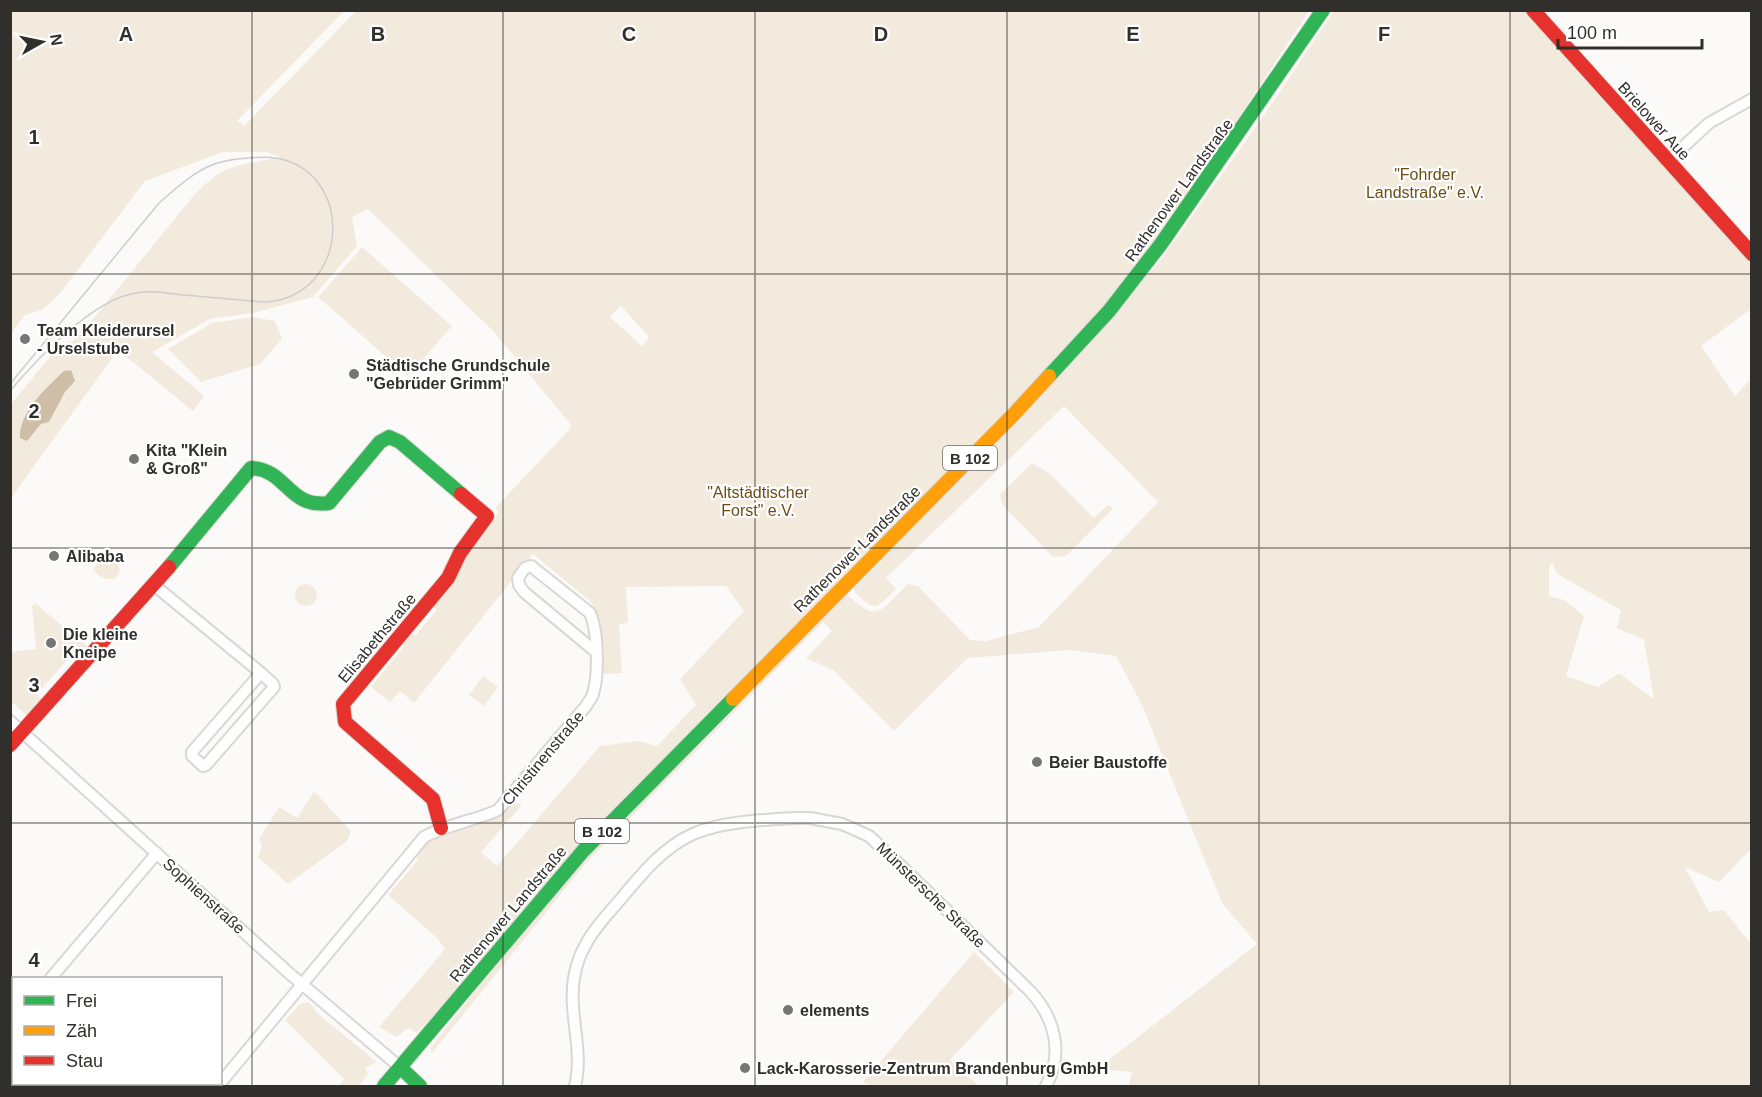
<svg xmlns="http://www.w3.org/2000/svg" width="1762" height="1097" font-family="Arial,sans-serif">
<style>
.green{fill:#f3eade;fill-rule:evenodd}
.water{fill:#cebea5}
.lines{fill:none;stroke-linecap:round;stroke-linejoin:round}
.street-casing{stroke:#d9d7d5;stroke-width:14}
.fast-casing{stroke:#d9d7d5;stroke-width:16}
.slow-casing{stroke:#d9d7d5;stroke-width:16}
.jam-casing{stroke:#d9d7d5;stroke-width:16}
.street{stroke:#fffefe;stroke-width:10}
.fast{stroke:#30b455;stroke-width:14}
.slow{stroke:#ff9f0a;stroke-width:14}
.jam{stroke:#e5322d;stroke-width:14}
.tram{stroke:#cdcdcd;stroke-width:1.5}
.grid{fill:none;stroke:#312f2c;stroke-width:1.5;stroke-opacity:0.55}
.poi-dot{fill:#787673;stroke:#fff;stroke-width:2}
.labels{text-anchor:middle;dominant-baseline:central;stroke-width:4.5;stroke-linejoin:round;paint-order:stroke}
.shield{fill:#fff;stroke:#6f6d6b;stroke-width:1.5}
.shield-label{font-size:15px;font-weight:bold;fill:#312f2c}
.street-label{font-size:16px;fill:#312f2c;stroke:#fff}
.park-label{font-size:16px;fill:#6c4c12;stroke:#fff}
.poi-label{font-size:16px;font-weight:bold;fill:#312f2c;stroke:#fff;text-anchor:start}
.grid-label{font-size:20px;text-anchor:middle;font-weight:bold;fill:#312f2c;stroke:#fff;stroke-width:4.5;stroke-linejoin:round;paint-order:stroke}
</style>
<rect width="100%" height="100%" fill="#fcfaf8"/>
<path class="green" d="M11,11H344L237,121L244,126L356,11H1309C1243,112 1177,211 1104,308L417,1033L408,1028L397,1037L379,1027L445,949L438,939L388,895L418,860L414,855L427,840L512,801L522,805L481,852L497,866L600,746L638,741L657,746L696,705L680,679L744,611L726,586L626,587L628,623L619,624L622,673L601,674C601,648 605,624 590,601L533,554L414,703L400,691L390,702L371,687L404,646L399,641L408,631L415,636L437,610L431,605L461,560L499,512L495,508L570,429L571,425L494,332L368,209L352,217L357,246L313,297L253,313L210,319L152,352L204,396L193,411L118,350L11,498V404L54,352L75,339L94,318L194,195C227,161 238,167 280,157L266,152H223L145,181L58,296L42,310L25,315L11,334ZM621,306L649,337L642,346L610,317ZM75,381L65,392L49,422L20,427L28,411L46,389Z
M1334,11H1526L1751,262V309L1701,346L1735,396L1751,379V849L1719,882L1685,867L1709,912L1724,910L1751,944V1086H1131L1129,1085L1132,1072L1097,1069L1257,944L1222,903L1142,705L1116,656L1069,650L968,658L894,731L833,670L806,658L832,631L823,622L586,863L432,1053L430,1048L541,909L600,841L844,592C878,624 878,613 908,584L918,586L970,640L986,641L1039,627L1158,502L1064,406L886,578L896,589C876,609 875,613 854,591V582L1031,407L1160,261L1260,121ZM1552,562L1557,574L1621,610L1617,628L1644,640L1654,699L1619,673L1598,687L1566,676L1584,616L1564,600L1549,596V567Z
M362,247L452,326L408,376L318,297Z
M253,317L275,321L282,339L260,364L201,382L168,349L212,323Z
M1032,463L1049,473L1094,518L1109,504L1113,509L1066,556L1053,557L1002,504L1000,494Z
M99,556C111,555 117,559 120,571L115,579C106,580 100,577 94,571Z
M295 595a11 11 0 1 1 22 0a11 11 0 1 1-22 0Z
M35,603L90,649L84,656L76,650L37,694L44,702L28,717L11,701L10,652L36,649L32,606Z
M483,676L498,687L484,706L469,695Z
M314,791L351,831L347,841L288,884L258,857L262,846L259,839L279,807L297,818Z
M974,952L1014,992L950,1060L979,1086H870L863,1082Z
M309,1002L317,1013L377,1062L365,1068L368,1074L359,1086H338L344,1079L285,1020L300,1004Z"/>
<path class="water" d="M71,370L75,381L65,392L49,422L41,424L27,441L20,438C19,412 46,388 64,371Z"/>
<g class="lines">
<g class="street-casing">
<path id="street" d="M1668,161L1709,123L1752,99
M154,585L261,673L192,752V756L203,766L206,765L274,687L273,684L261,673
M10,721L290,974L401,1068
M51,978L157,853
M10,1028L14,1024
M218,1086L424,837C448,824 474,821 498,810L586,706C588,702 592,698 593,694C599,674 598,631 590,613L531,566L525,568L518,578L519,585L524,592L596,652
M575,1086C584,1050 568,1014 574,978C576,966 580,954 586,944C594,928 608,914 619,901C641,875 662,848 693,834C724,821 763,820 796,818H810L842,824L869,836L895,860L1030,991C1055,1018 1064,1053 1046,1086"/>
</g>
<g class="fast-casing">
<path id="fast" d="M1049,376L1109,311L1161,244L1323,10
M169,567L251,468C287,469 288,509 329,503L380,442L389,437L400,442L461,494
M401,1068L420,1086
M384,1086L583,851L733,699"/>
</g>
<g class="slow-casing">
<path id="slow" d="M733,699L1014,414L1049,376"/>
</g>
<g class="jam-casing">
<path id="jam" d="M1533,10L1752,254
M10,745L169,567
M441,828L433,799L345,722L343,704L448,578L460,553L487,516L461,494"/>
</g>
<use href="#street" class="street"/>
<use href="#fast" class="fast"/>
<use href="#slow" class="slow"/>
<use href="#jam" class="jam"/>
<path class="tram" d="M10,384L159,203C174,190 189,176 207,167C219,161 233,159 247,158C261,157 274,156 288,161C351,184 346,280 283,299C277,301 271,301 265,302C237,300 209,297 182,295C167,293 151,290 136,293C93,299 37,359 10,391"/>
</g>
<path class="grid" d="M252,10V1086M503,10V1086M755,10V1086M1007,10V1086M1259,10V1086M1510,10V1086M10,274H1752M10,548H1752M10,823H1752"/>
<g class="poi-dot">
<circle cx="25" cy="339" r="6"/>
<circle cx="354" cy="374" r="6"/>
<circle cx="134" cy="459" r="6"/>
<circle cx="54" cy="556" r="6"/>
<circle cx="51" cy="643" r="6"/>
<circle cx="1037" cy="762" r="6"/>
<circle cx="788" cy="1010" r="6"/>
<circle cx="745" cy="1068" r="6"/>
</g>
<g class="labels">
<g class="shield">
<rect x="943" y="446" width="54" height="24" rx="4.5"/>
<rect x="575" y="819" width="54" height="24" rx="4.5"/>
</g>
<g class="shield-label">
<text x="970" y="458">B 102</text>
<text x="602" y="831">B 102</text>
</g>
<g class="street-label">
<text transform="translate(1654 121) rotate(48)">Brielower Aue</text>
<text transform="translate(1179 190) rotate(-54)">Rathenower Landstraße</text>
<text transform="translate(857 549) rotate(-45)">Rathenower Landstraße</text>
<text transform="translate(377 638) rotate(-50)">Elisabethstraße</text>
<text transform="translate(543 758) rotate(-50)">Christinenstraße</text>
<text transform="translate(931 895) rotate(44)">Münstersche Straße</text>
<text transform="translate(204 896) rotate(42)">Sophienstraße</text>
<text transform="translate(508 914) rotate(-50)">Rathenower Landstraße</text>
</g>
<g class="park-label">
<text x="1425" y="174">"Fohrder<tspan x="1425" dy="18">Landstraße" e.V.</tspan></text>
<text x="758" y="492">"Altstädtischer<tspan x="758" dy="18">Forst" e.V.</tspan></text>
</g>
<g class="poi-label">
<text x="37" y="330">Team Kleiderursel<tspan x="37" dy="18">- Urselstube</tspan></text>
<text x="366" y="365">Städtische Grundschule<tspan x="366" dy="18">"Gebrüder Grimm"</tspan></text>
<text x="146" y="450">Kita "Klein<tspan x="146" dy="18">&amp; Groß"</tspan></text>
<text x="66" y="556">Alibaba</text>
<text x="63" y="634">Die kleine<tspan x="63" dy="18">Kneipe</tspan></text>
<text x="1049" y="762">Beier Baustoffe</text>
<text x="800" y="1010">elements</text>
<text x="757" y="1068">Lack-Karosserie-Zentrum Brandenburg GmbH</text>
</g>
</g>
<g class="grid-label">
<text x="126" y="41">A</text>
<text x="378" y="41">B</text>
<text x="629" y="41">C</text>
<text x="881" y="41">D</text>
<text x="1133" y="41">E</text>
<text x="1384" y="41">F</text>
<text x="34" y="144">1</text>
<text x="34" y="418">2</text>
<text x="34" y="692">3</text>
<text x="34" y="967">4</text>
</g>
<rect width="1762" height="1097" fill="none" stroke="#312f2c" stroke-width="24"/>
<rect x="12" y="977" width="210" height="108" fill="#ffffff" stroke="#adacab" stroke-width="1.5"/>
<rect x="24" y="996" width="30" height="9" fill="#30b455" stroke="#adacab" stroke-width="1.5"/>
<text x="66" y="1007" font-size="18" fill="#312f2c">Frei</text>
<rect x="24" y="1026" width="30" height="9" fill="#ff9f0a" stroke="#adacab" stroke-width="1.5"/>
<text x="66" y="1037" font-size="18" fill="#312f2c">Zäh</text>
<rect x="24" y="1056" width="30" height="9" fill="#e5322d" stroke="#adacab" stroke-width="1.5"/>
<text x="66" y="1067" font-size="18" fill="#312f2c">Stau</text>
<g transform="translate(42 42) rotate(81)" stroke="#ffffff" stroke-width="4.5" paint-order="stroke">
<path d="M0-4.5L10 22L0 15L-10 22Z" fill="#312f2c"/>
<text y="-9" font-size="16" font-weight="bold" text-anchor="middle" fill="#312f2c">N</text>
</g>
<path d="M1558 39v9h144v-9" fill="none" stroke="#312f2c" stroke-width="3"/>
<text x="1567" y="39" font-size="18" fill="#312f2c" stroke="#ffffff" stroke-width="4.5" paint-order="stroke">100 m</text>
</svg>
